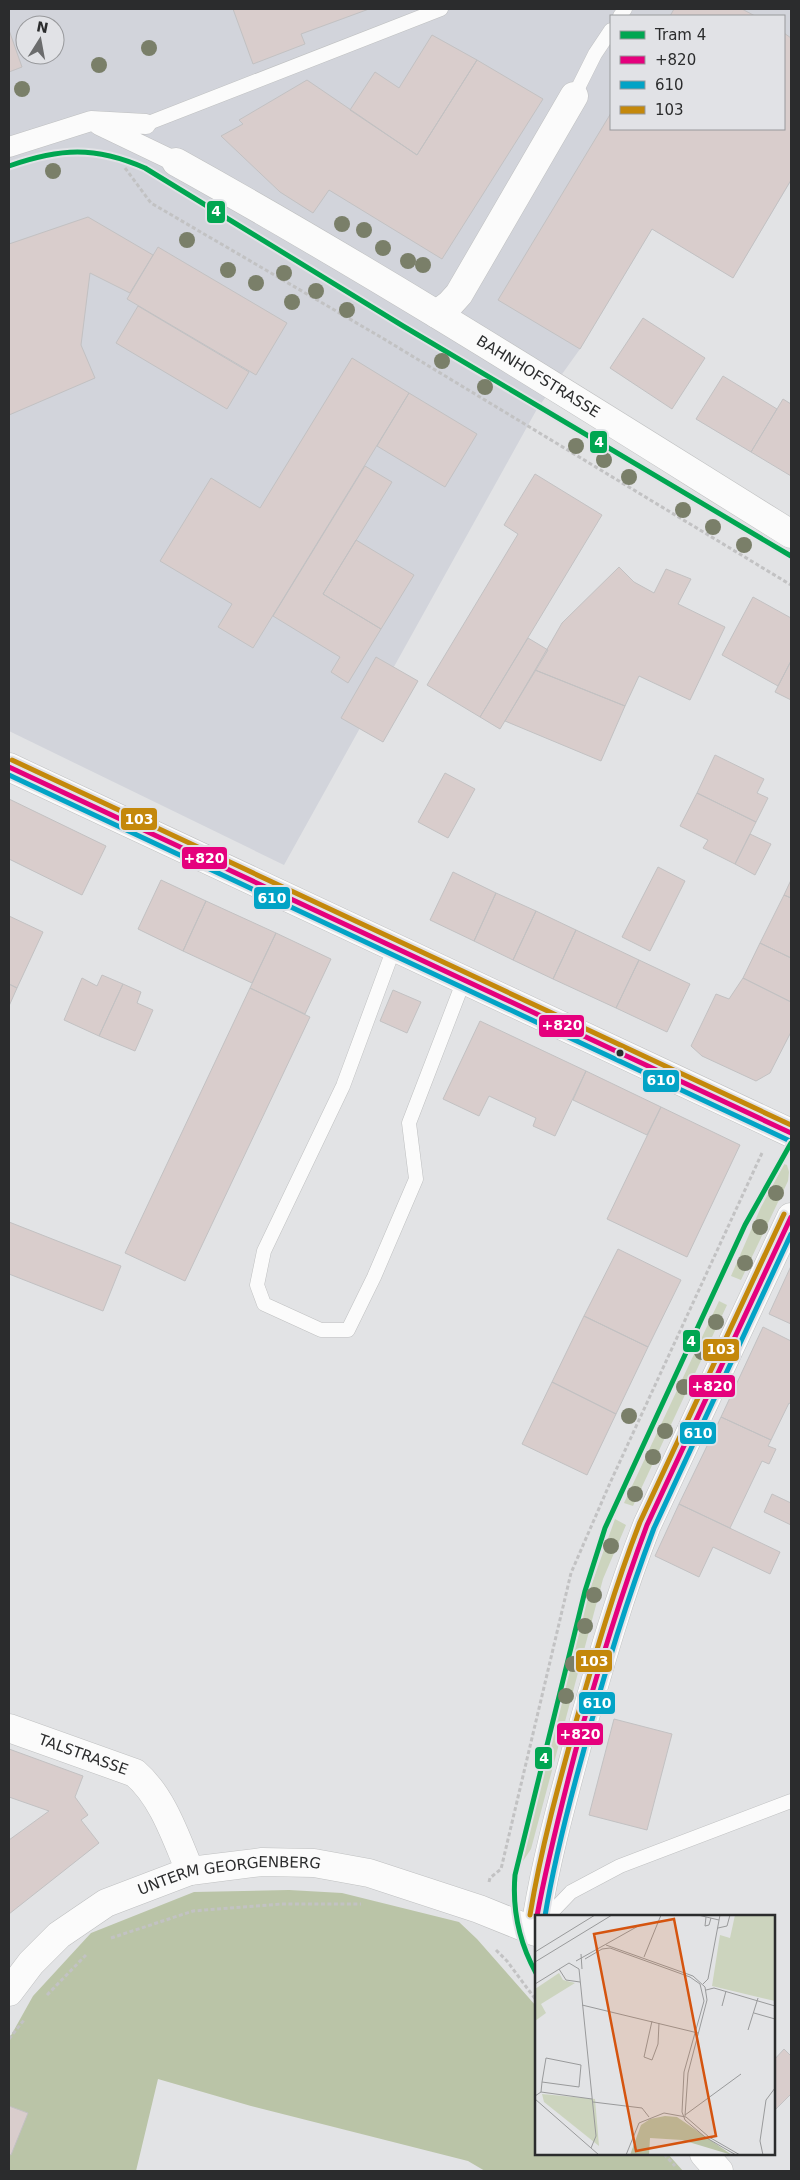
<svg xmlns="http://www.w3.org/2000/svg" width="800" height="2180" font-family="'DejaVu Sans',sans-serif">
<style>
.built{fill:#d2d4db;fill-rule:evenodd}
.green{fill:#ccd4be}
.forest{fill:#bac4a7}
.building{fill:#d9cdcc;stroke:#c2c1c2}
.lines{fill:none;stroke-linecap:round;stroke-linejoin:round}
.service-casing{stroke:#bfc0c1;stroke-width:15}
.pedestrian-casing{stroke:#bfc0c1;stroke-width:21}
.minor-casing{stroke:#bfc0c1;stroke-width:29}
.secondary-casing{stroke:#bfc0c1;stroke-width:29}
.path{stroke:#c2c2c3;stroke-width:3;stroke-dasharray:4 2.5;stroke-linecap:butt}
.service{stroke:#fbfbfb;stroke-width:14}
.pedestrian{stroke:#fbfbfb;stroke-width:20}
.minor{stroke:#fbfbfb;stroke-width:28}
.secondary{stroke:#fbfbfb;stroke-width:28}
.bus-1-casing{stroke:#e1e2e6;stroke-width:9}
.bus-2-casing{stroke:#e1e2e6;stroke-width:9}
.bus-3-casing{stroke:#e1e2e6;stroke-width:9}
.bus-1{stroke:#e5007d;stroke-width:5}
.bus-2{stroke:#02a3c6;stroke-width:5}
.bus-3{stroke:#c4880b;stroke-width:5}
.tram-1-casing{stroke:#e1e2e6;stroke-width:9}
.tram-1{stroke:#00a651;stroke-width:5}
.tree{fill:#7a7f69}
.bus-dot{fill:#2b2c2d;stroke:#e1e2e6;stroke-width:2}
.labels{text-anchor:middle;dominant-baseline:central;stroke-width:4;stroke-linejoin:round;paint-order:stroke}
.street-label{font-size:15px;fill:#2b2c2d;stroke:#e1e2e6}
.inset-road{fill:none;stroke:#999a9b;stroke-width:1}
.view{fill:#d5540f;fill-opacity:0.15;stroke:#d5540f;stroke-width:2.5}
.inset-edge{fill:none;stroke:#2b2c2d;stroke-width:2.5}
.line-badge{stroke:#e1e2e6;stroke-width:2}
.badge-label{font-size:14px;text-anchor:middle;font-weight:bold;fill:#fff}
</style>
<rect width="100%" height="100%" fill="#e2e3e5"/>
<path class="built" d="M9,9H791V181L733,278L652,229L580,349L537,409L284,865L9,731ZM611,16H784V129H611ZM25,25H55V55H25Z"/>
<path class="green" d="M784,1164L787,1165L789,1172L788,1181L741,1280L731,1276L761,1207Z
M719,1301L727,1305L633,1506L624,1503Z
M615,1519L626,1525L603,1579L531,1849L519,1867L586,1600Z"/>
<path class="forest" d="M289,1890L342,1893L459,1922L477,1939L536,2006V2154H668L683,2171H485L468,2161L251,2106L158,2079L136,2171H9V2039L33,1996L91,1933L194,1892Z"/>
<path class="building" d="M233,9H369L301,34L305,44L253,64Z
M674,9H742L755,16H670Z
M9,30L22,67L9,72Z
M784,33L791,38V180L733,278L652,229L580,349L498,300L611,113V129H784Z
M432,35L477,60L417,155L350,110L375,72L399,88Z
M477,60L543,99L442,259L329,190L313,213L280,192L221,136L243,124L239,120L307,80L417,155Z
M88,217L153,255L130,293L90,273L81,345L95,378L9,415V244Z
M158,247L287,323L256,375L127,299Z
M138,306L249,372L227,409L116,343Z
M643,318L705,358L672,409L610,368Z
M352,358L409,393L253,648L218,627L232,604L160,561L211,478L260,508Z
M723,376L777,409L751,452L696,419Z
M409,393L477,434L445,487L377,446Z
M783,399L791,404V476L751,452Z
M365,466L392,482L323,594L381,629L348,683L331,672L340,657L273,616Z
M535,474L602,515L480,717L427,685L518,534L504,525Z
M356,540L414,575L381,629L323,594Z
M619,567L634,582L654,593L666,569L691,579L678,604L725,627L690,700L639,676L625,706L535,670L562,623Z
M753,597L791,618V661L778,686L722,655Z
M528,638L548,650L500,729L480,717Z
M376,657L418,681L383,742L341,718Z
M791,661V700L775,692Z
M535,670L625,706L601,761L505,721Z
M715,755L764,779L757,793L768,798L756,822L697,793Z
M445,773L475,789L448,838L418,822Z
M697,793L756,822L735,864L703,848L708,840L680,826Z
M9,799L106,846L82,895L9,859Z
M750,834L771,844L755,875L735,864Z
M658,867L685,881L650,951L622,937Z
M453,872L496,893L474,941L430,920Z
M161,880L206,901L183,951L138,929Z
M791,880V898L784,895Z
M496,893L536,911L513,960L474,941Z
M784,895L791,898V958L760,943Z
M206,901L276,933L252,983L183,951Z
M536,911L576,930L553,979L513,960Z
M9,916L43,932L17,988L9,984Z
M576,930L639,960L616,1008L553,979Z
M276,933L331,959L305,1014L250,988Z
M760,943L791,958V1002L743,978Z
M639,960L690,984L667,1032L616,1008Z
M102,975L123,984L99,1036L64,1020L82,978L97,986Z
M743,978L791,1002V1032L770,1073L756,1081L702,1056L691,1046L716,994L729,999Z
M9,984L17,988L9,1006Z
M123,984L141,992L137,1003L153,1010L135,1051L99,1036Z
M250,988L310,1017L185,1281L125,1253Z
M393,990L421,1002L407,1033L380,1021Z
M480,1021L586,1071L555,1136L533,1126L536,1118L489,1096L479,1116L443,1099Z
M586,1071L661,1107L647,1135L573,1100Z
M661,1107L740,1145L687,1257L607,1219Z
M9,1222L121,1266L103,1311L9,1274Z
M618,1249L681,1280L648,1347L584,1316Z
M791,1266V1324L769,1314Z
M584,1316L648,1347L616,1414L552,1382Z
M763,1327L791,1341V1404L789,1403L771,1440L721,1417Z
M552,1382L616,1414L587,1475L522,1444Z
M721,1417L771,1440L768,1446L776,1449L769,1464L762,1461L730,1528L679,1504Z
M772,1494L791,1503V1525L764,1512Z
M679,1504L780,1552L770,1574L713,1547L699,1577L655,1556Z
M614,1719L672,1734L647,1830L589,1815Z
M9,1749L83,1776L75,1797L88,1815L81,1820L99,1843L9,1914V1840L49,1811L9,1797Z
M784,2049L791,2056V2094L774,2111V2060Z
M9,2106L28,2113L11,2155L9,2154Z"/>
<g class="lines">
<g class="service-casing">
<path id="service" d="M620,16L625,9
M574,96L595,54L611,30
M146,124L441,9
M394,948L343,1086L264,1251L257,1285L264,1304L321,1330H348L374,1277L416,1179L409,1123L464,980
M548,1916L571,1892L620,1866L791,1801"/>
</g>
<g class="pedestrian-casing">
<path id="pedestrian" d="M99,125L176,162
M9,147L91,121L146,124"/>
</g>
<g class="minor-casing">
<g id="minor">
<path id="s1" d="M176,162C385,278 587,407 791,534"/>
<path d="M437,314L450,304L459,294L574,96"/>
<path d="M9,767L791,1133"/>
<path id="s2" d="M9,1728L135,1773C163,1797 176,1838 190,1871"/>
<path d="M537,1916C547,1855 564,1795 580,1735C600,1664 620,1594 647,1525L791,1217"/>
</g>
</g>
<g class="secondary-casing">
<g id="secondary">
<path id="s3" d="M9,1992L31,1963L59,1935L106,1903L190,1871L262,1862L314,1863L369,1873L479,1909L536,1932"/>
<path d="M704,2154L719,2171"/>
</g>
</g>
<path class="path" d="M125,168L151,203L384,339L791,585
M489,1882L490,1878L501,1869L571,1573L610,1483L762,1153
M111,1938L193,1911L281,1904H361
M496,1950L507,1961L536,2000
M47,1995L86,1955
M9,2039L24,2020
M664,2154L675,2166"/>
<use href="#service" class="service"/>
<use href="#pedestrian" class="pedestrian"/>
<use href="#minor" class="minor"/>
<use href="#secondary" class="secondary"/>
<g class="bus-1-casing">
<path id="bus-1" d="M9,767L791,1133
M537,1916C547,1861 561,1807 575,1753C596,1676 619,1600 647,1525L791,1217"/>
</g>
<g class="bus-2-casing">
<path id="bus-2" d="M9,775L788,1140
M545,1916C554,1861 568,1807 583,1753C603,1677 626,1602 654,1528L791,1234"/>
</g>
<g class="bus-3-casing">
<path id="bus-3" d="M12,760L791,1125
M530,1915C541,1848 559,1783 577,1718C596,1652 615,1586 640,1522L784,1214"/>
</g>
<use href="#bus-1" class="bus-1"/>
<use href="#bus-2" class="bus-2"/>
<use href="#bus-3" class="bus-3"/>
<g class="tram-1-casing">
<path id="tram-1" d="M9,166C60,148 95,146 145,168L403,326L791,556
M536,1973C519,1942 512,1911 515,1875L585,1591L605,1528L745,1225L791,1143"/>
</g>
<use href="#tram-1" class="tram-1"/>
</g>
<g class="tree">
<circle cx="149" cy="48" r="8"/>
<circle cx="99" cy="65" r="8"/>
<circle cx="22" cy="89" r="8"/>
<circle cx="53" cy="171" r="8"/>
<circle cx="342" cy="224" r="8"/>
<circle cx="364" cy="230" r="8"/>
<circle cx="187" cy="240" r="8"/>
<circle cx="383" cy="248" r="8"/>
<circle cx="408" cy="261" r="8"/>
<circle cx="423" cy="265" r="8"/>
<circle cx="228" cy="270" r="8"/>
<circle cx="284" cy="273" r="8"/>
<circle cx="256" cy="283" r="8"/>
<circle cx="316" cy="291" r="8"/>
<circle cx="292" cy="302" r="8"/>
<circle cx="347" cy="310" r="8"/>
<circle cx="442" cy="361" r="8"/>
<circle cx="485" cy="387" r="8"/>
<circle cx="576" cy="446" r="8"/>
<circle cx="604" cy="460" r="8"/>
<circle cx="629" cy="477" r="8"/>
<circle cx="683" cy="510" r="8"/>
<circle cx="713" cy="527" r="8"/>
<circle cx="744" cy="545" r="8"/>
<circle cx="776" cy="1193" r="8"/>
<circle cx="760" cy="1227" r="8"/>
<circle cx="745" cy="1263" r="8"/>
<circle cx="716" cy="1322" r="8"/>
<circle cx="702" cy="1352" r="8"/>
<circle cx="684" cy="1387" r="8"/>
<circle cx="629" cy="1416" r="8"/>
<circle cx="665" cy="1431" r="8"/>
<circle cx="653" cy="1457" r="8"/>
<circle cx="635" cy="1494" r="8"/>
<circle cx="611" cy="1546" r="8"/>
<circle cx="594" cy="1595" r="8"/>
<circle cx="585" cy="1626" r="8"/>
<circle cx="573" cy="1664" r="8"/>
<circle cx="566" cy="1696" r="8"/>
</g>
<circle class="bus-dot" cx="620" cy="1053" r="4.5"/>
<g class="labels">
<g class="street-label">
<text stroke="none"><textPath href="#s1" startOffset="421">BAHNHOFSTRASSE</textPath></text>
<text stroke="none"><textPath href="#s2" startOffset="79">TALSTRASSE</textPath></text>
<text stroke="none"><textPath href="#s3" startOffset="261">UNTERM GEORGENBERG</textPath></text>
</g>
</g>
<g transform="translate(535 1915)">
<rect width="240" height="240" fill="#e2e3e5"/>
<path d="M200,0H240V86L177,71L185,20L195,23ZM24,58L28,65L40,68L6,89L11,98L0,106V74ZM7,179L60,184L64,231L9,187Z" fill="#ccd4be"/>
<path d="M130,201L142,202L197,240L147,225L115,223L114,240H95L106,210L115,204Z" fill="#bac4a7"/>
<path class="inset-road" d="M163,0L184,5M171,2L170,11L174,10L176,3M183,13L192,11L195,0M71,30L158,61L170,72L172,85L153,158L150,201M0,37L60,0M46,39L47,54M109,42L126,0M50,44L67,34L75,33L155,62L165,69L169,86L149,157L147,197L150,205L170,222L201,240M41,46L105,10M0,47L77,0M24,54L31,65L45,67M0,69L34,48L44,54L61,221L56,233M168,69L173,64L185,0M171,75L179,73L240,91M47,90L163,118M187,91L191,76M219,98L240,104M117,106L109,142L117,145L123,129L124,108M213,115L223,83M6,177L7,167L11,143L46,150L44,172L7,167M0,181L6,177L57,184M0,184L64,240M58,187L107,193L114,202M150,200L206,159M91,240L104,208L129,198L151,202L174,222L205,240M228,240L225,226L231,185L240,173"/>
<path class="view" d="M139,4L181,221L101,236L59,19Z"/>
<rect width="240" height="240" class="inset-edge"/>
</g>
<g class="line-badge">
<rect x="206" y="200" width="20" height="24" rx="5" fill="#00a651"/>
<rect x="589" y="430" width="19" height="24" rx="5" fill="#00a651"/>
<rect x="120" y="807" width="38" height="24" rx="5" fill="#c4880b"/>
<rect x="181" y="846" width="47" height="24" rx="5" fill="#e5007d"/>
<rect x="253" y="886" width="38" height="24" rx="5" fill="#02a3c6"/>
<rect x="538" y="1014" width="47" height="24" rx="5" fill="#e5007d"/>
<rect x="642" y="1069" width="38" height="24" rx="5" fill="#02a3c6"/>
<rect x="682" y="1329" width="19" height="24" rx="5" fill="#00a651"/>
<rect x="702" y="1338" width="38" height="24" rx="5" fill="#c4880b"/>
<rect x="688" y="1374" width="48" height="24" rx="5" fill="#e5007d"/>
<rect x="679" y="1421" width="38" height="24" rx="5" fill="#02a3c6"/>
<rect x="575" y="1649" width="38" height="24" rx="5" fill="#c4880b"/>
<rect x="578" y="1691" width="38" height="24" rx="5" fill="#02a3c6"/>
<rect x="556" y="1722" width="48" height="24" rx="5" fill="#e5007d"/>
<rect x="534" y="1746" width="19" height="24" rx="5" fill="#00a651"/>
</g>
<g class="badge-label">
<text x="216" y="216">4</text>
<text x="599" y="447">4</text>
<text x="139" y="824">103</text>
<text x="204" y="863">+820</text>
<text x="272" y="903">610</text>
<text x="562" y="1030">+820</text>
<text x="661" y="1085">610</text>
<text x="691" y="1346">4</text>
<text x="721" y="1354">103</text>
<text x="712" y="1391">+820</text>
<text x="698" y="1438">610</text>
<text x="594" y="1666">103</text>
<text x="597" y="1708">610</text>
<text x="580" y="1739">+820</text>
<text x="544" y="1763">4</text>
</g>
<rect width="800" height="2180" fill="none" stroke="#2b2c2d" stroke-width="20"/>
<rect x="610" y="15" width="175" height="115" fill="#e1e2e6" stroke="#98999c"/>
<rect x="620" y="31" width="25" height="8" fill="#00a651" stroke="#98999c"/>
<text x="655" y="40" font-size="15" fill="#2b2c2d">Tram 4</text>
<rect x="620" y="56" width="25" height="8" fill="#e5007d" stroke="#98999c"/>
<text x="655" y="65" font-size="15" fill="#2b2c2d">+820</text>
<rect x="620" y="81" width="25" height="8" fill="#02a3c6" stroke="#98999c"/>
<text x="655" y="90" font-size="15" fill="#2b2c2d">610</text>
<rect x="620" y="106" width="25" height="8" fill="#c4880b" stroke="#98999c"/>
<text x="655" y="115" font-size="15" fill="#2b2c2d">103</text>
<g transform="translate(40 40) rotate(11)"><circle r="24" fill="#e1e2e6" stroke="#98999c"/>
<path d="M0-4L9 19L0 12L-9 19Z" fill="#6b6c6d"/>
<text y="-8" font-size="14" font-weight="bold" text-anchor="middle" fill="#2b2c2d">N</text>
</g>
</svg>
